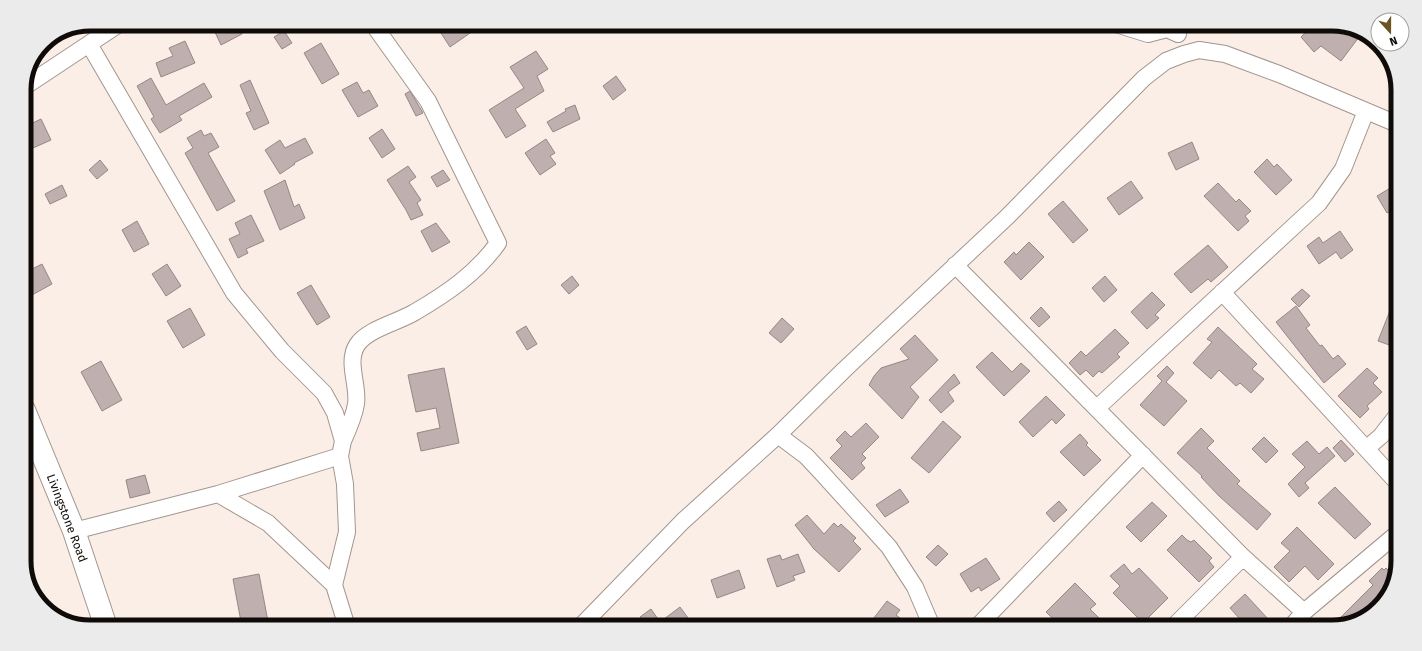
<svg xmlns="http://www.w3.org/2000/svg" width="1422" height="651" font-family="'Fira Sans',sans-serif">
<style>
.building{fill:#bfb0af;stroke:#958786}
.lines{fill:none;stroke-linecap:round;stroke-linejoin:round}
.minor-casing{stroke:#a2968f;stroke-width:18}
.highway-casing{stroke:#a2968f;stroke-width:24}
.minor{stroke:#fff;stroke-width:16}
.highway{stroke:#fff;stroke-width:22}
.labels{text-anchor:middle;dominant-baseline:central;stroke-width:3.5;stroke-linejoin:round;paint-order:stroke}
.street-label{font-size:12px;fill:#0f0b08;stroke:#fff}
.rim{fill:none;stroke:#0f0b08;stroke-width:5}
</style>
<rect width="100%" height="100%" fill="#fbeee6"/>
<path class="building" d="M226,24H237L242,34L221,45L214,30Z
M448,24H483L450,47L439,30Z
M1314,24H1332L1358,29L1362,33L1341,61L1321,46L1314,52L1301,37Z
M284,31L292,43L282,49L274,37Z
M185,41L195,63L161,77L156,63L173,56L169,48Z
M321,43L339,74L322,84L304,53Z
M536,51L548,69L537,76L544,91L515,109L526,126L506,138L489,110L524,88L510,67Z
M616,76L626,90L613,100L603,86Z
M151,78L166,105L204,83L212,97L179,116L182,120L160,133L151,119L154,117L137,86Z
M250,80L269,123L254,130L246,113L251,111L240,85Z
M357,82L363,93L369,90L378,106L358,117L342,90Z
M410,91L423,113L416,116L405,94Z
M575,105L580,119L553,132L547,122L566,111L565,109Z
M41,119L51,140L24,152V127Z
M382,129L395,149L382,158L369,138Z
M201,130L204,136L211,133L219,147L208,153L235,201L217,211L185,153L193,148L187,138Z
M305,138L313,153L294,163L295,164L280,174L265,150L280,140L285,148Z
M546,139L555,153L550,156L556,164L540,175L525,153Z
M1192,142L1199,159L1176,170L1168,153Z
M1267,159L1274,167L1277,164L1292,180L1276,195L1254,172Z
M100,160L108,170L97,179L89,170Z
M408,166L416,177L409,182L421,200L417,203L423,215L411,220L406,210L387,180Z
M443,170L450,180L437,187L431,177Z
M285,180L294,207L299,204L305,218L280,230L264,191Z
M1131,181L1143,198L1119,215L1107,198Z
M1218,183L1236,202L1239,199L1251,211L1245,216L1249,221L1238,231L1204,196Z
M1397,184V208L1387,213L1377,196Z
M62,185L67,196L50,204L45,194Z
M1063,201L1088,230L1073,243L1048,214Z
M251,215L264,241L246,249L248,253L238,258L229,239L240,234L235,223Z
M137,221L149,244L134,252L122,230Z
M436,223L450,242L432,252L421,231Z
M1340,231L1353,250L1341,259L1336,252L1319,264L1307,246L1319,237L1323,243Z
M1029,242L1044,257L1021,280L1004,262L1014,252L1016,255Z
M1208,245L1228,267L1211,282L1208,279L1191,293L1174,274Z
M42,264L52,284L32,295L24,281V273Z
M167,264L181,286L166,296L152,274Z
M572,276L579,285L569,294L561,285Z
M1105,276L1117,290L1104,302L1092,288Z
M311,285L330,317L317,325L297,293Z
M1302,289L1310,296L1299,307L1291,299Z
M1152,292L1165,305L1155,315L1159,318L1147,329L1131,312Z
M1395,298H1396L1395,347L1378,341Z
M1296,306L1310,325L1306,328L1320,346L1322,345L1333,359L1338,355L1346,364L1324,383L1276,322Z
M1041,307L1050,317L1039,327L1030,318Z
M190,308L205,335L183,348L167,321Z
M782,318L794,329L781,343L769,333Z
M526,326L537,344L527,350L516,332Z
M1218,327L1257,364L1252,369L1264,379L1251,393L1240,383L1236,386L1219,370L1211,379L1193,363L1212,342L1207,339Z
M1115,329L1129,343L1117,354L1120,357L1102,373L1099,371L1093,377L1086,370L1080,375L1069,363L1081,351L1086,356Z
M915,335L938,360L910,387L919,397L902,419L869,385L874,376L881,368L909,359L900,349Z
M992,352L1012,372L1021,363L1030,371L1004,396L976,367Z
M101,361L122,400L102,411L81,372Z
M1167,366L1174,373L1166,382L1187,401L1164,426L1140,405L1162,381L1157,376Z
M444,368L459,443L421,451L417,433L440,428L436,408L416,412L408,375Z
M1367,368L1378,378L1373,383L1382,392L1367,406L1369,409L1360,418L1338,396Z
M954,374L960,383L948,392L954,401L941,413L929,400Z
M1046,396L1065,415L1056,424L1052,419L1033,437L1019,422Z
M943,421L961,437L929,473L911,458Z
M866,423L879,437L862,454L866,458L861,463L865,468L852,480L830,458L842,446L836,440L845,431L851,437Z
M1201,428L1214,441L1207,448L1240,481L1237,484L1271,514L1257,530L1219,496L1201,477L1202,476L1177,453Z
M1080,434L1088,443L1086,445L1101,460L1084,476L1060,452Z
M1264,437L1278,451L1266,463L1252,449Z
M1341,440L1354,454L1345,462L1333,448Z
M1307,441L1319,454L1327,447L1335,456L1305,483L1309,488L1299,497L1288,484L1305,467L1292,454Z
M145,475L150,493L130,498L126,480Z
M1335,487L1371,524L1355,539L1318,503Z
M900,489L909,502L885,517L876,505Z
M1059,501L1067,510L1054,522L1046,513Z
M1152,502L1167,516L1141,542L1126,527Z
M807,515L824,534L834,523L838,527L841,524L856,538L853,541L861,549L839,572L814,549L795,525Z
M1297,527L1334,564L1318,580L1305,566L1289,582L1274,567L1290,551L1281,543Z
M1182,535L1187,540L1191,542L1194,540L1212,558L1209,561L1214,567L1199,582L1167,550Z
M938,545L948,554L936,566L926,557Z
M798,554L805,572L793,576L795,580L777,587L767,559L780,555L782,560Z
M986,558L1000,579L981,591L979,587L971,592L960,574Z
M1124,564L1132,574L1139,568L1168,598L1143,623L1113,593L1120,586L1110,576Z
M1382,568L1384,570L1386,568L1393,575V587L1369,616L1331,627L1373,585L1369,581Z
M739,570L745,588L717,598L711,580Z
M259,574L269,627H242L233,579Z
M1075,583L1096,604L1090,609L1108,627H1062L1046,612Z
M1245,594L1269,620L1262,627H1247L1230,608Z
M887,601L900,610L896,615L912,627H867Z
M680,607L691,622L685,627H647L640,617L651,609L660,622Z"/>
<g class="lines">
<g class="minor-casing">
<path id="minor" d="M1116,24L1148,34L1167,29L1178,34
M89,44L234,293L282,351L324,393L335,413L343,441L340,456L345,484L347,532L334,585L347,627
M24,87L119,24
M955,265L1243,557L1304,612L1393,537
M1222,292L1394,479
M1097,408L1319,203L1343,169L1366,111
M778,435L806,456L821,472L889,547L915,587L932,627
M343,441C348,430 354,417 356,404C359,386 346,362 357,345C367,329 399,322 415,312C446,294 477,273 498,243L428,101L373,24
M1367,448L1381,436L1395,418
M218,494L268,523L334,585
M74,531L218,494L340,456
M580,627L683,521L778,435L845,369L1007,217L1144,78L1166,61L1184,54L1199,50L1225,54L1279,74L1397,124
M977,627L1143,455
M1173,627L1243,557
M1291,627L1304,612"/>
</g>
<g class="highway-casing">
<path id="highway" d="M24,410L74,531L106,627"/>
</g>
<use href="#minor" class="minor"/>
<use href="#highway" class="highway"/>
</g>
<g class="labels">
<g class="street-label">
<text transform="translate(67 518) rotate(69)">Livingstone Road</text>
</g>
</g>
<path d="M0 0H1422V651H0ZM90 31H1332A59 59 0 0 1 1391 90V561A59 59 0 0 1 1332 620H90A59 59 0 0 1 31 561V90A59 59 0 0 1 90 31Z" fill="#ecebeb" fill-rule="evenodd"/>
<path class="rim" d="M90 31H1332A59 59 0 0 1 1391 90V561A59 59 0 0 1 1332 620H90A59 59 0 0 1 31 561V90A59 59 0 0 1 90 31Z"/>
<g transform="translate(1390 32) rotate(159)"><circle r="19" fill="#ffffff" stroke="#9f9d9c"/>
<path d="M0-3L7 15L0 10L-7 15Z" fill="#6b5324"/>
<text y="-6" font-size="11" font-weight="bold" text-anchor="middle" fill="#0f0b08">N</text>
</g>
</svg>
